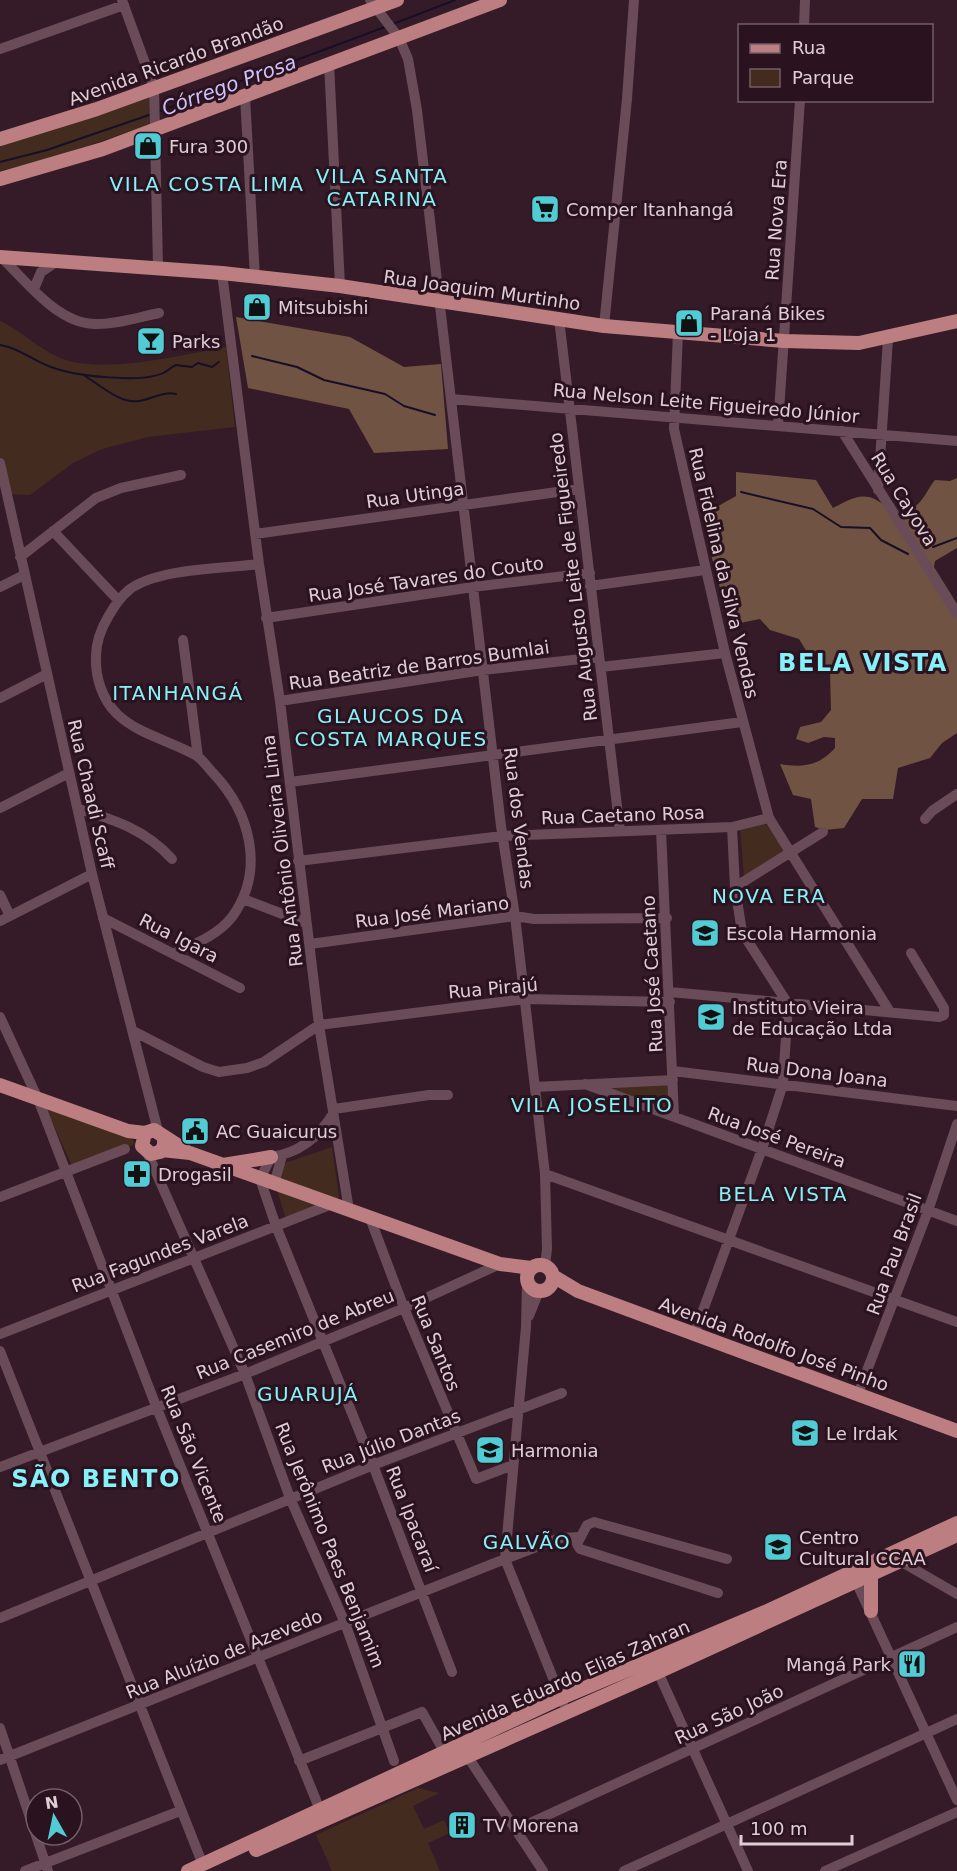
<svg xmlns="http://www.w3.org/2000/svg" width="957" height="1871" font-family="'DejaVu Sans',sans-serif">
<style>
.green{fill:#432c1f}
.forest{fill:#705343}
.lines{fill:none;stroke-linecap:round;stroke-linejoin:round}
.stream{stroke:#151027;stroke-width:2}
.minor{stroke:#694c58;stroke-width:10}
.major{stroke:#bc7e81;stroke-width:14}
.labels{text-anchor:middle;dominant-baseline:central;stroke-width:6;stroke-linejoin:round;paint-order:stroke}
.street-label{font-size:18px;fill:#e0ced5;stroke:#2a121e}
.poi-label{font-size:18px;fill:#e0ced5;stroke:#2a121e;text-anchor:start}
.water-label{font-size:20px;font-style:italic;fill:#cac2f8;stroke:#2a121e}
.neighbourhood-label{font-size:20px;letter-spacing:1.5px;fill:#86f1f9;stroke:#2a121e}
.district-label{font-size:24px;font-weight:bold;letter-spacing:1.5px;fill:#86f1f9;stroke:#2a121e}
</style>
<rect width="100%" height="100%" fill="#351b27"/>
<path class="green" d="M149,95V125L51,158L0,171V144Z
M0,321C21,330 37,348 58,357C100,376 181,355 226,347L235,427L148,437L102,449L73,463L30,495L7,494L0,463Z
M766,824L785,851L744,877L740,828Z
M672,1083L671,1110L597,1086Z
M45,1106L127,1133L136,1144L72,1166Z
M332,1147L339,1197L326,1205L286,1220L276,1186L279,1165Z
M418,1788L439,1793L413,1806L424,1829L444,1820L450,1833L428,1843L440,1871H332L316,1835Z"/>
<path class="forest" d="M236,317L350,337L404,367L441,364L448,449L374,453L349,409L248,388Z
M736,472L816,480L833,508C843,503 856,494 869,497C889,502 894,526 919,503C925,497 929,487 935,480L950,481L957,478V548L935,561L934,567L957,604V733L942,743L930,758L898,768L893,799H862L844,828L825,830L815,827L811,799L793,795L780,764C802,768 819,766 835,748V738L824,737L808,743L796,739L800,727L821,722L831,710L830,673L810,657L799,639L770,630L760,619L730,625L709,547L704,514L736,496Z"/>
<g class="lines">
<path class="stream" d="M393,24L455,0
M157,112L385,27
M0,162L47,150L152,114
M0,345C20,348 33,361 51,367C74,376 144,384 165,372C169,370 171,367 176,365L192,367L198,363L212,367L219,362
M252,356L297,367L324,380L385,394L404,406L435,415
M85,376C100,385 120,404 139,401C152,399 163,391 176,394
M741,492L813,509L841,527L870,528L881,540L908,554
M933,547L957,538"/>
<path class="minor" d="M122,0L154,88L158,267
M370,0L399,38L408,59L417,110L501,826L515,916L545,1174L547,1249L545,1266
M804,26L805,0
M0,49L124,5
M329,63L340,286
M245,96L255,278
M1,257C26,281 57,323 94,324C115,325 139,317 159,313
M222,273L259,564L280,701L319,1025L349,1210
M34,289L41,272L56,262
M559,319L620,831
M604,326L627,99L634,0
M678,332L674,429L725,653L769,818L890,1012
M451,399L957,441
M778,426L800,100
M842,431L957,614
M0,463L92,874L158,1131
M878,490L888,339
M53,531L118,600
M255,534L579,489
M20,557L96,498L121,488L181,475
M590,586L705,570
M0,587L24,575
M266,618L473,587L590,573
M183,640L198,757
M601,667L725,653
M0,698L47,674
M280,701L483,670L599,657
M290,782L742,722
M0,808L69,773
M79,809C115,820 146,830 172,859
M925,819L932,811L957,794
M661,830L674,1116
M298,861L502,836L732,827L769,818
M735,887L823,832
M0,895L10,916
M243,899L306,923
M103,918L240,988
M0,921L92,874
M310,944L515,916L534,919L667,918
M175,953C195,944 218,935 232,917C266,870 250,812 213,773C208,768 203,760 197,756C172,741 139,735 117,714C102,699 95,677 96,656C96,642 101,629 108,617C114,607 120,597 130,589C160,568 222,569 259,564
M670,992L939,1017L944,1015V1008L911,953
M0,1017L38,1099L156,1406L322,1815
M133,1031L203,1067L219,1072L247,1068L264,1062L319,1025L525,999L670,1002
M673,1071L957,1106
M585,1084L957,1221
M535,1087L673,1080
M334,1109L429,1095H448
M334,1112C320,1136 300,1153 271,1157L260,1179L276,1226L373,1465L452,1672
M147,1152L245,1374L290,1498L345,1623L394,1761
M545,1174L957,1322
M274,1184L282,1156
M0,1197L125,1149
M370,1218L404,1308L476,1479L513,1465
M527,1281L526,1327L505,1559L563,1703
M529,1316L539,1291
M0,1334L332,1204
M694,1335L762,1149L783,1084L788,1004L742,932L735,887L732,827
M0,1351L203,1865
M858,1394L928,1211L957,1124
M0,1467L245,1374L404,1308L500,1264
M900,1561L957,1594
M853,1575L957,1800
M718,1593L580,1549L577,1544L587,1525L594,1522L727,1559
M0,1618L373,1465L562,1393
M658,1672L748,1871
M0,1728L48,1871
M464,1751L543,1871
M0,1760L505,1559L560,1538L581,1537
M299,1761L422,1712L445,1753
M515,1830L957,1627
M25,1871L180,1811
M624,1871L957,1719
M825,1871L957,1812"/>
<path class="major" d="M0,139L97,109L397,0
M0,179L103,149L500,0
M0,257L222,273L340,286L604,326L784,341L859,343L957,321
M0,1085L128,1131L145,1133
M164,1137V1146L160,1152L151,1154L142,1146L145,1133L154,1130L185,1150
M162,1150L190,1153L500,1264L531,1268
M223,1165L271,1157
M527 1278a13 13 0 1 1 26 0a13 13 0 1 1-26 0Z
M553,1276L578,1291L957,1431
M871,1575V1611
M256,1850L658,1672L957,1535
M188,1871L561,1698L765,1612L957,1523"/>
</g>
<defs>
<g id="shop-square" transform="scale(1.5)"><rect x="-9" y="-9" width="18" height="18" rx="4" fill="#51ccd5" stroke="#2a121e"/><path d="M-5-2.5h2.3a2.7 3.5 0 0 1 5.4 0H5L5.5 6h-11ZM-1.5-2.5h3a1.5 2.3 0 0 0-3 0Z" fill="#111"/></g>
<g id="supermarket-square" transform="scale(1.5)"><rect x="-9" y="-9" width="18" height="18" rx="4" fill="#51ccd5" stroke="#2a121e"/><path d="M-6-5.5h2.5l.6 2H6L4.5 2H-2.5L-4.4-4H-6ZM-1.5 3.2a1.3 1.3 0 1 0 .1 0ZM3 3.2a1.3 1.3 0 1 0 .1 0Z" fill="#111"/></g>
<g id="bar-square" transform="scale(1.5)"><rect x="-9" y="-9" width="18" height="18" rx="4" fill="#51ccd5" stroke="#2a121e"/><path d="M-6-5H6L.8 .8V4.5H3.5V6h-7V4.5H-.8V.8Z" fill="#111"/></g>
<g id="school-square" transform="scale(1.5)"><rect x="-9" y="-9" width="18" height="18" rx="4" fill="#51ccd5" stroke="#2a121e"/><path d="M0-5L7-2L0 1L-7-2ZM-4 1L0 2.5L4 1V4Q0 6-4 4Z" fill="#111"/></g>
<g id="civic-square" transform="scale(1.5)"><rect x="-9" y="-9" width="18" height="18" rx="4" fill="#51ccd5" stroke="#2a121e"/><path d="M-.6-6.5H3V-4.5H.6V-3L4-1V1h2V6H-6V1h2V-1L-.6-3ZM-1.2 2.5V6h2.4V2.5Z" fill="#111"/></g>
<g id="pharmacy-square" transform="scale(1.5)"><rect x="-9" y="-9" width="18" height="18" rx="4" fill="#51ccd5" stroke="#2a121e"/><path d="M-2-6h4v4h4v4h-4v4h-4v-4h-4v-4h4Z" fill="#111"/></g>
<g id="restaurant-square" transform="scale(1.5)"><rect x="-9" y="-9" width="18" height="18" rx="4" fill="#51ccd5" stroke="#2a121e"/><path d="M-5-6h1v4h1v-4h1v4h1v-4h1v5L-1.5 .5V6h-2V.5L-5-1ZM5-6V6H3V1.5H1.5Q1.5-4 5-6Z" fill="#111"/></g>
<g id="building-square" transform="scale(1.5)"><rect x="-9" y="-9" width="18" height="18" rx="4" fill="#51ccd5" stroke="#2a121e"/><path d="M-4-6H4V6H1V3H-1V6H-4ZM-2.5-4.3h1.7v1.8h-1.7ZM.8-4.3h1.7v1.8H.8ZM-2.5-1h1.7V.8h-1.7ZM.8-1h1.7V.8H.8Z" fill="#111"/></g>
</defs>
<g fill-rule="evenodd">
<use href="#shop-square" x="148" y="146"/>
<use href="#supermarket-square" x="545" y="209"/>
<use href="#shop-square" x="257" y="307"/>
<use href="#shop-square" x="689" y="323"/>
<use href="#bar-square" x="151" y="341"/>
<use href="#school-square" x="705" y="933"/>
<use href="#school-square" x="711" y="1017"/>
<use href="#civic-square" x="195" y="1131"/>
<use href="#pharmacy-square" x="137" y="1174"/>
<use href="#school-square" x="805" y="1433"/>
<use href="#school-square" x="490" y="1450"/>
<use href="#school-square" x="778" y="1547"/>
<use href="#restaurant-square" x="912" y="1664"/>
<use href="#building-square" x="462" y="1825"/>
</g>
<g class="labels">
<g class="street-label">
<text transform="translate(176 61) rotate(-20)">Avenida Ricardo Brandão</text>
<text transform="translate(776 220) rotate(-86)">Rua Nova Era</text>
<text transform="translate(482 290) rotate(8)">Rua Joaquim Murtinho</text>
<text transform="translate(706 403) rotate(5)">Rua Nelson Leite Figueiredo Júnior</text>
<text transform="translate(415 495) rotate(-8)">Rua Utinga</text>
<text transform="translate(904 499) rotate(58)">Rua Cayova</text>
<text transform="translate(724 573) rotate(77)">Rua Fidelina da Silva Vendas</text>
<text transform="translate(573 577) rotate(-97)">Rua Augusto Leite de Figueiredo</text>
<text transform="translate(426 579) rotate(-8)">Rua José Tavares do Couto</text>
<text transform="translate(419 665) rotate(-8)">Rua Beatriz de Barros Bumlai</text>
<text transform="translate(91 794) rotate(77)">Rua Chaadi Scaff</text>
<text transform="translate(623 815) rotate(-2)">Rua Caetano Rosa</text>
<text transform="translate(519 818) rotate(83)">Rua dos Vendas</text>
<text transform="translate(282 851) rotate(-97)">Rua Antônio Oliveira Lima</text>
<text transform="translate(432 912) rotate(-7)">Rua José Mariano</text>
<text transform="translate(179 938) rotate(27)">Rua Igara</text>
<text transform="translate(652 974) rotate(-93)">Rua José Caetano</text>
<text transform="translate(493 988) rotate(-5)">Rua Pirajú</text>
<text transform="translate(817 1072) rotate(7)">Rua Dona Joana</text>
<text transform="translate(777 1137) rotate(20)">Rua José Pereira</text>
<text transform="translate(160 1253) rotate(-21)">Rua Fagundes Varela</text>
<text transform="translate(894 1254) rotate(-70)">Rua Pau Brasil</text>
<text transform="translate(295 1334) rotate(-22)">Rua Casemiro de Abreu</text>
<text transform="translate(436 1343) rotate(68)">Rua Santos</text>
<text transform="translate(774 1344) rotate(20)">Avenida Rodolfo José Pinho</text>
<text transform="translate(391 1441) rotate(-21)">Rua Júlio Dantas</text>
<text transform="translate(194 1454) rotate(68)">Rua São Vicente</text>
<text transform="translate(412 1519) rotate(69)">Rua Ipacaraí</text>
<text transform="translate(330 1545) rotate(68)">Rua Jerônimo Paes Benjamim</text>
<text transform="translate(224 1654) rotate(-22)">Rua Aluízio de Azevedo</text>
<text transform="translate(565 1680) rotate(-24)">Avenida Eduardo Elias Zahran</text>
<text transform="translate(729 1714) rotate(-25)">Rua São João</text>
</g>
<g class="poi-label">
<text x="169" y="146">Fura 300</text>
<text x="566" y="209">Comper Itanhangá</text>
<text x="278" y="307">Mitsubishi</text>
<text x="710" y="313">Paraná Bikes<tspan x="710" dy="21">- Loja 1</tspan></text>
<text x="172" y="341">Parks</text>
<text x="726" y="933">Escola Harmonia</text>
<text x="732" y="1007">Instituto Vieira<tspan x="732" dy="21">de Educação Ltda</tspan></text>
<text x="216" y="1131">AC Guaicurus</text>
<text x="158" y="1174">Drogasil</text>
<text x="826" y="1433">Le Irdak</text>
<text x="511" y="1450">Harmonia</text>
<text x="799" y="1537">Centro<tspan x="799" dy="21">Cultural CCAA</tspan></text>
<text x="891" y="1664" text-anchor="end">Mangá Park</text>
<text x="483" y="1825">TV Morena</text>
</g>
<g class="water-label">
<text transform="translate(229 85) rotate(-20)">Córrego Prosa</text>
</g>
<g class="neighbourhood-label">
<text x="382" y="176">VILA SANTA<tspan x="382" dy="23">CATARINA</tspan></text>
<text x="207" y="184">VILA COSTA LIMA</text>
<text x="178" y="693">ITANHANGÁ</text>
<text x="391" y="716">GLAUCOS DA<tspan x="391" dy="23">COSTA MARQUES</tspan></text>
<text x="769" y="896">NOVA ERA</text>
<text x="592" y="1105">VILA JOSELITO</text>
<text x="783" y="1194">BELA VISTA</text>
<text x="308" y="1394">GUARUJÁ</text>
<text x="527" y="1542">GALVÃO</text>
</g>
<g class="district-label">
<text x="863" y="663">BELA VISTA</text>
<text x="96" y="1479">SÃO BENTO</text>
</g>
</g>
<rect x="738" y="24" width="195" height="78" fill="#2a121e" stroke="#735d67" stroke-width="1.5"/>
<rect x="750" y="44" width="30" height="9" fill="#bc7e81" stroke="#735d67" stroke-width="1.5"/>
<text x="792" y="54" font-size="18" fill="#e0ced5">Rua</text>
<rect x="750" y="69" width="30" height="18" fill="#432c1f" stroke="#735d67" stroke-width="1.5"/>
<text x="792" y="84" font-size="18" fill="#e0ced5">Parque</text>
<g transform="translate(54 1817) rotate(351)"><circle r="28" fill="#2a121e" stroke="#735d67" stroke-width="1.5"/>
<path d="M0-4.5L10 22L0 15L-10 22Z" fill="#51ccd5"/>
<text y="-9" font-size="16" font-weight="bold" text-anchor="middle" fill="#e0ced5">N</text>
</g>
<path d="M741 1835v9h111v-9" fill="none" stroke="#e0ced5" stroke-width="3"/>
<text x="750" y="1835" font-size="18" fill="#e0ced5" stroke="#2a121e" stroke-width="4.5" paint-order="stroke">100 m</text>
</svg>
